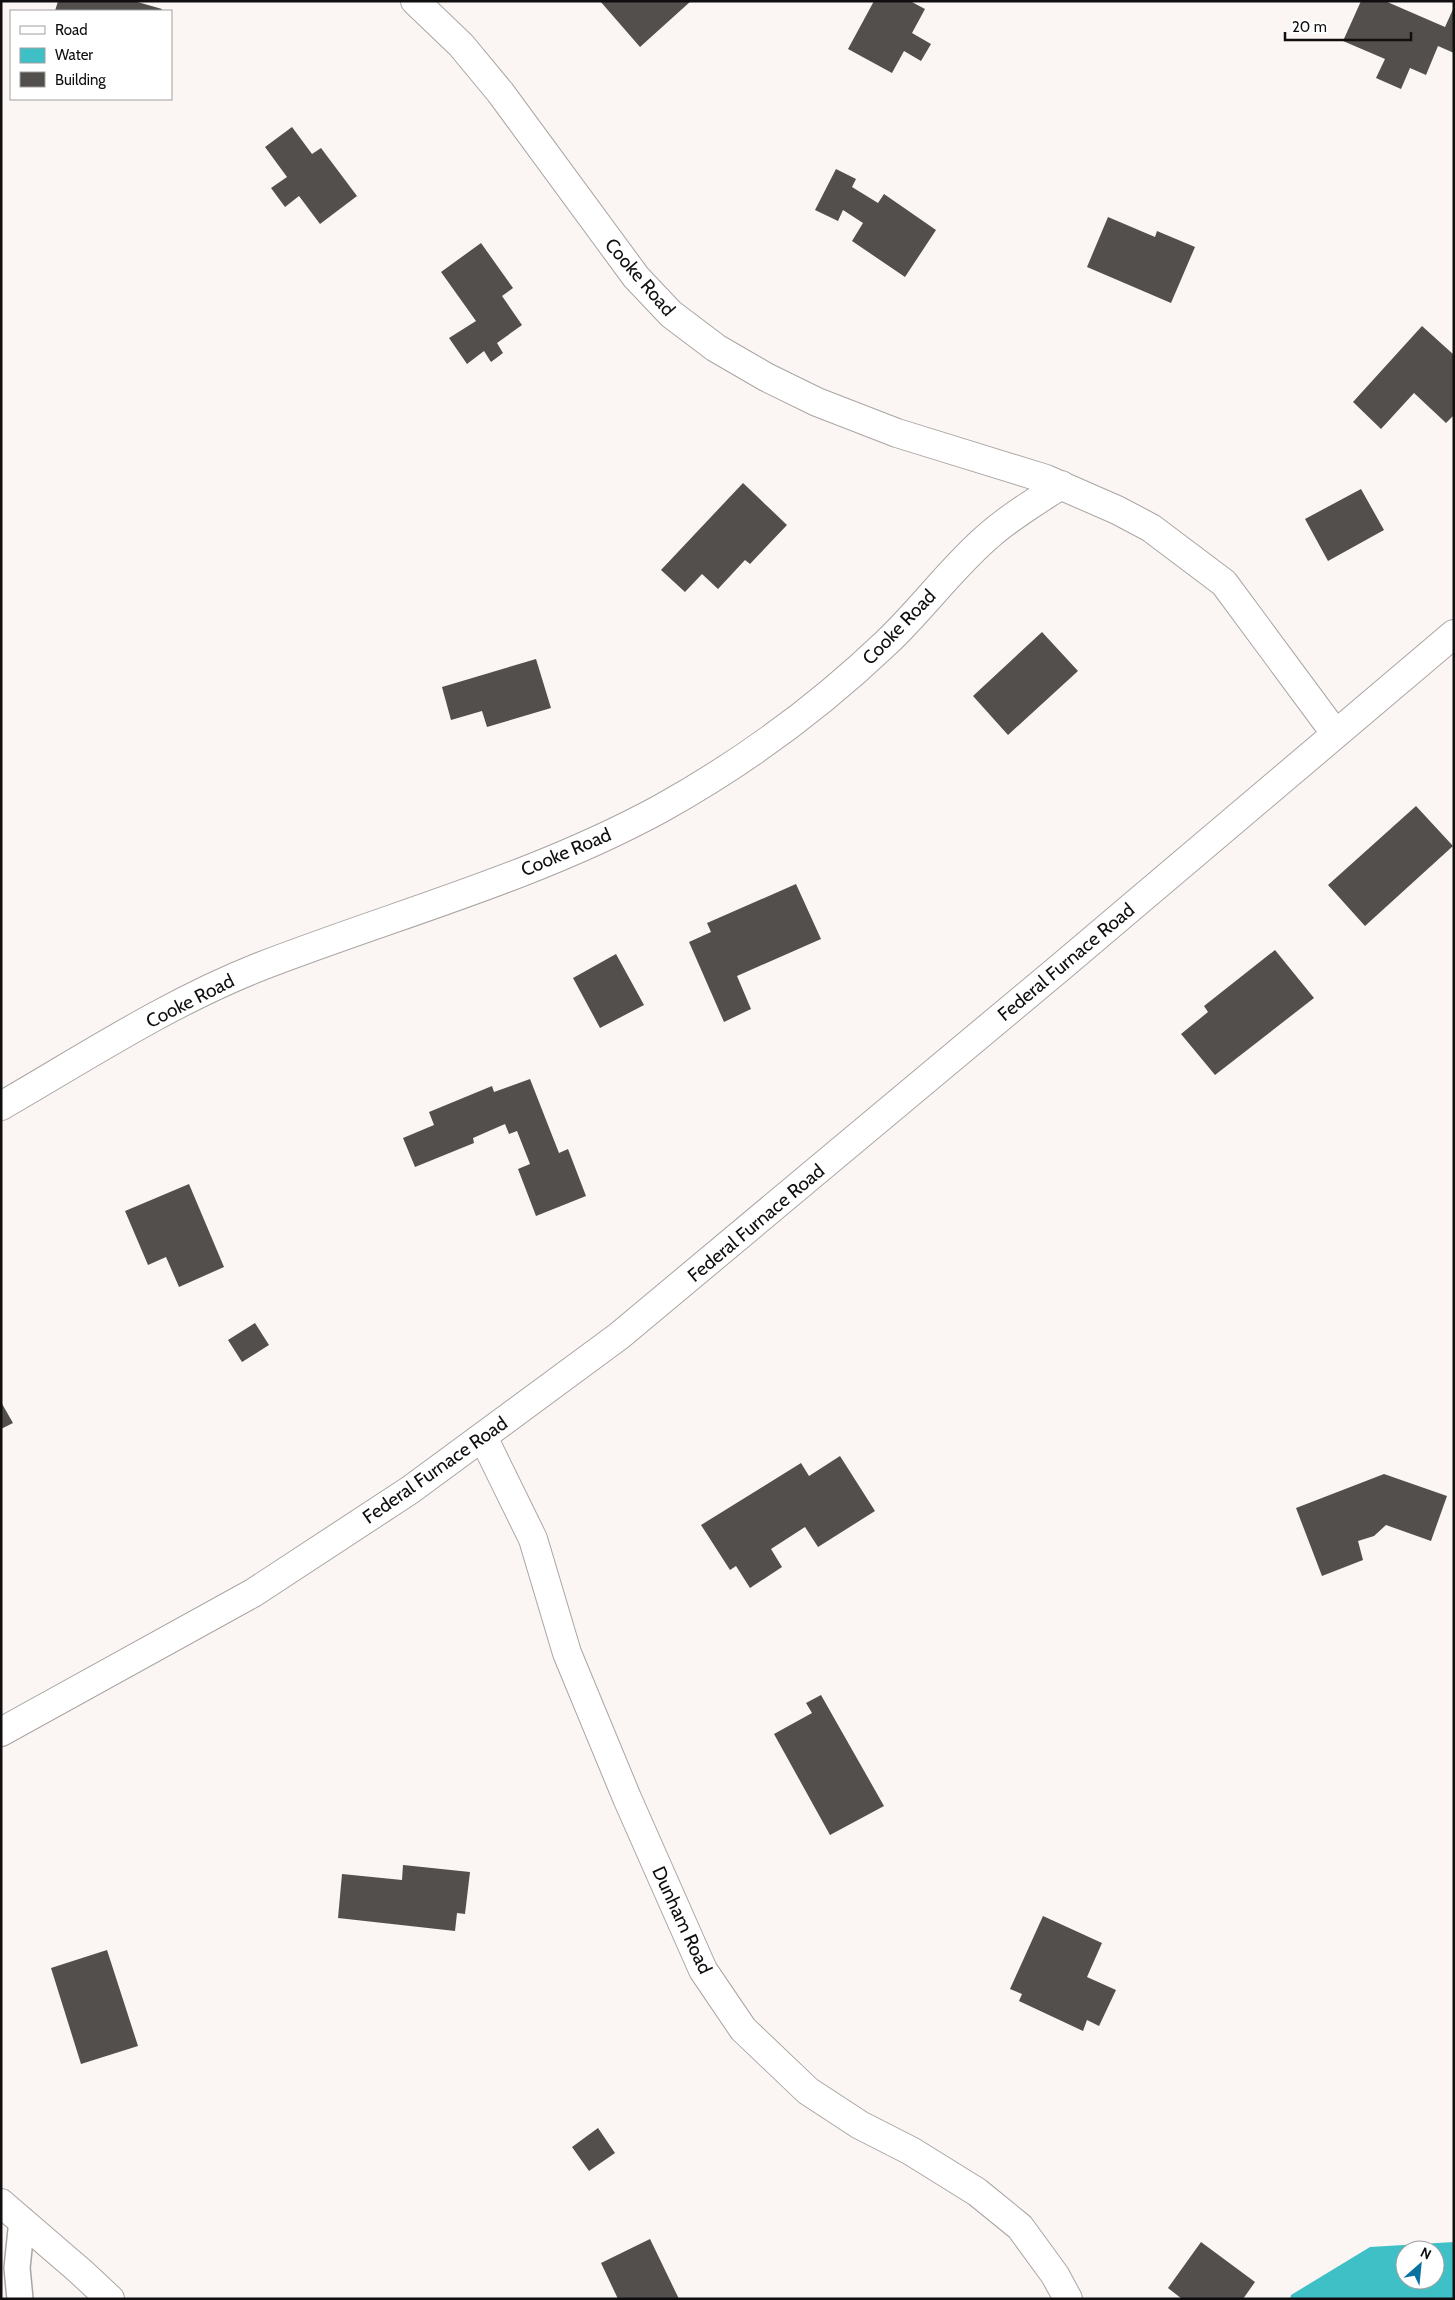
<svg xmlns="http://www.w3.org/2000/svg" width="1455" height="2300" font-family="Cabin,sans-serif">
<style>
.water{fill:#3fc0c7;fill-rule:evenodd}
.building{fill:#534f4d}
.lines{fill:none;stroke-linecap:round;stroke-linejoin:round}
.lane-casing{stroke:#aaa5a3;stroke-width:28}
.street-casing{stroke:#aaa5a3;stroke-width:30}
.secondary-casing{stroke:#aaa5a3;stroke-width:30}
.lane{stroke:#fff;stroke-width:25}
.street{stroke:#fff;stroke-width:28}
.secondary{stroke:#fff;stroke-width:28}
.labels{text-anchor:middle;dominant-baseline:central;stroke-width:5;stroke-linejoin:round;paint-order:stroke}
.street-label{font-size:19px;fill:#100e0e;stroke:#fff}
</style>
<rect width="100%" height="100%" fill="#fbf6f4"/>
<path class="water" d="M1454,2242V2299H1290L1291,2295L1370,2247ZM1405,2250H1435V2280H1405Z"/>
<path class="building" d="M58,1H134L162,9L161,11H55Z
M600,1H691L640,47Z
M874,1H910L925,9L912,33L931,44L921,61L904,51L892,73L848,49Z
M1361,1H1385L1445,27L1454,7V53L1438,46L1426,75L1410,68L1401,89L1376,78L1385,59L1343,41Z
M292,127L312,154L321,148L357,196L320,224L299,196L285,207L271,188L287,177L265,147Z
M836,169L856,179L852,187L878,203L884,194L936,230L905,277L852,241L863,223L843,210L838,221L815,210Z
M1108,217L1155,237L1157,231L1195,247L1171,303L1087,267Z
M481,243L513,288L502,296L522,325L497,343L503,353L491,362L484,351L467,364L449,338L476,321L441,272Z
M1422,326L1454,355V415L1446,423L1414,393L1381,429L1353,402Z
M743,483L787,525L750,564L745,560L718,589L702,574L685,592L661,570Z
M1361,489L1384,530L1328,561L1305,519Z
M1042,632L1078,671L1008,735L973,696Z
M536,659L551,708L487,727L482,711L451,720L442,687Z
M1416,806L1453,846L1365,926L1328,885Z
M796,884L821,939L737,976L751,1009L724,1022L689,942L711,932L707,923Z
M1275,950L1314,998L1215,1075L1181,1034L1208,1012L1204,1006Z
M616,954L644,1005L600,1028L573,978Z
M530,1079L559,1153L568,1149L586,1196L536,1216L518,1169L530,1164L517,1131L509,1134L505,1124L473,1138L474,1143L415,1167L403,1138L434,1125L429,1112L492,1086L494,1092Z
M189,1184L224,1267L179,1287L166,1257L148,1265L125,1211Z
M255,1323L269,1345L242,1362L228,1340Z
M1,1402L13,1423L1,1429Z
M840,1456L875,1511L818,1547L805,1527L771,1549L782,1567L750,1588L736,1566L730,1570L701,1525L801,1463L809,1476Z
M1384,1474L1447,1496L1431,1541L1386,1525L1374,1536L1358,1541L1363,1560L1322,1576L1296,1508Z
M821,1695L884,1806L830,1835L774,1734L812,1713L806,1703Z
M403,1865L470,1872L465,1914L457,1913L455,1931L338,1918L342,1874L402,1880Z
M1043,1916L1102,1943L1087,1977L1116,1990L1099,2026L1087,2020L1083,2031L1019,2001L1022,1994L1010,1989Z
M107,1950L138,2046L81,2064L51,1968Z
M598,2128L615,2153L589,2171L572,2147Z
M650,2239L679,2299H618L601,2263Z
M1201,2242L1255,2282L1243,2299H1182L1168,2288Z"/>
<g class="lines">
<g class="lane-casing">
<path id="lane" d="M20,2299L17,2268L22,2220"/>
</g>
<g class="street-casing">
<path id="street" d="M415,1L461,45L500,92L636,277L671,314L716,348L766,377L817,402L897,433L1046,479L1117,510L1151,528L1224,583L1335,733
M1,1106C86,1057 168,1003 259,967C393,915 533,878 660,809C741,764 819,707 886,643C921,610 949,571 985,539C1008,518 1035,502 1061,485
M483,1437L533,1539L567,1653L627,1798L703,1970L743,2029L808,2091L860,2125L911,2151L977,2192L1020,2227L1055,2275L1068,2299
M1,2203L80,2271L110,2299"/>
</g>
<g class="secondary-casing">
<path id="secondary" d="M1,1732L253,1593L410,1490L619,1336L1062,966L1454,634"/>
</g>
<use href="#lane" class="lane"/>
<use href="#street" class="street"/>
<use href="#secondary" class="secondary"/>
</g>
<g class="labels">
<g class="street-label">
<text transform="translate(640 277) rotate(49)">Cooke Road</text>
<text transform="translate(899 627) rotate(-46)">Cooke Road</text>
<text transform="translate(566 852) rotate(-23)">Cooke Road</text>
<text transform="translate(1066 962) rotate(-40)">Federal Furnace Road</text>
<text transform="translate(190 1001) rotate(-27)">Cooke Road</text>
<text transform="translate(756 1223) rotate(-40)">Federal Furnace Road</text>
<text transform="translate(435 1470) rotate(-35)">Federal Furnace Road</text>
<text transform="translate(682 1920) rotate(65)">Dunham Road</text>
</g>
</g>
<rect width="1455" height="2300" fill="none" stroke="#100e0e" stroke-width="5"/>
<rect x="10" y="10" width="162" height="90" fill="#ffffff" stroke="#9f9f9f"/>
<rect x="20" y="26" width="25" height="8" fill="#ffffff" stroke="#9f9f9f"/>
<text x="55" y="35" font-size="15" fill="#100e0e">Road</text>
<rect x="20" y="48" width="25" height="15" fill="#3fc0c7" stroke="#9f9f9f"/>
<text x="55" y="60" font-size="15" fill="#100e0e">Water</text>
<rect x="20" y="72" width="25" height="15" fill="#534f4d" stroke="#9f9f9f"/>
<text x="55" y="85" font-size="15" fill="#100e0e">Building</text>
<g transform="translate(1420 2265) rotate(27)"><circle r="24" fill="#ffffff" stroke="#9f9f9f"/>
<path d="M0-4L9 19L0 12L-9 19Z" fill="#09729e"/>
<text y="-8" font-size="14" font-weight="bold" text-anchor="middle" fill="#100e0e">N</text>
</g>
<path d="M1285 32v8h126v-8" fill="none" stroke="#100e0e" stroke-width="2.5"/>
<text x="1292" y="32" font-size="15" fill="#100e0e" stroke="#ffffff" stroke-width="4" paint-order="stroke">20 m</text>
</svg>
